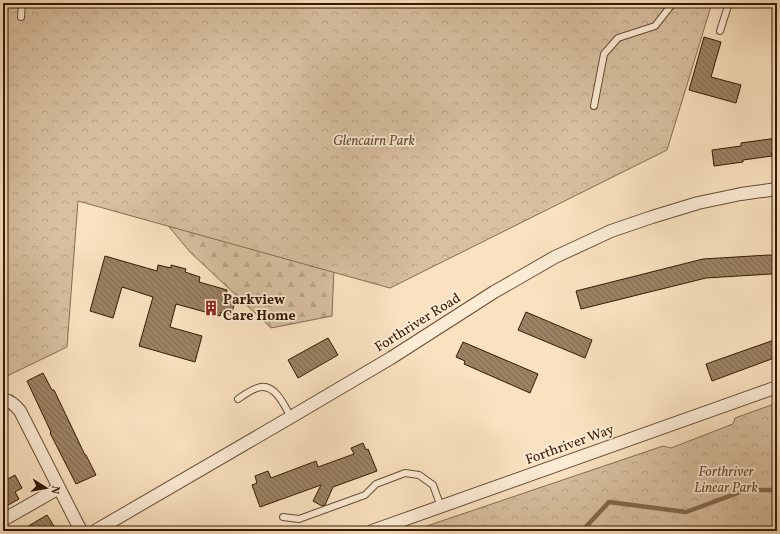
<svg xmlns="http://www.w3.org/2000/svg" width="780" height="534" font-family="Vollkorn,serif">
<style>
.forest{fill:url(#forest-firs);stroke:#866c50}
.park{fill:url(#park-crowns);stroke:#866c50}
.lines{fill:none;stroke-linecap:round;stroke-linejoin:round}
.stream{stroke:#83694d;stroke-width:4.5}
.building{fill:url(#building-back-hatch);stroke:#341901}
.lane-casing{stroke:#664b31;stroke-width:8}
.street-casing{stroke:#664b31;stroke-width:14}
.lane{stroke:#fcecd6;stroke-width:6}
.street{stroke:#fcecd6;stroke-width:12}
.labels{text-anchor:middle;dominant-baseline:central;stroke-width:3.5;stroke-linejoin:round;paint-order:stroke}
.park-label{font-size:14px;font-style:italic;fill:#654b31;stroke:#fcecd6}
.poi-label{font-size:14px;font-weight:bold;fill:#341901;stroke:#fcecd6;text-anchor:start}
.street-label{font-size:14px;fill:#341901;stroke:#fcecd6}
</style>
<defs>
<pattern id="forest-firs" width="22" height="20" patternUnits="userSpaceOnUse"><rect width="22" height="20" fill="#d8c0a0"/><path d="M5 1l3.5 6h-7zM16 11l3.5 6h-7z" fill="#baa488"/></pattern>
<pattern id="park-crowns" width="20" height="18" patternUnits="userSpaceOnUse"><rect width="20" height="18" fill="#d8c0a0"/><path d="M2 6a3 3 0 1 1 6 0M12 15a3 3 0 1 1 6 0" fill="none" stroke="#baa488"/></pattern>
<pattern id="building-back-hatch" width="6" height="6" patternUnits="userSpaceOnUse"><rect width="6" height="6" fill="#9b8264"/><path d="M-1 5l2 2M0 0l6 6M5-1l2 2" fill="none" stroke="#7f6a50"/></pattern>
</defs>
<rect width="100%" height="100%" fill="#fae2c0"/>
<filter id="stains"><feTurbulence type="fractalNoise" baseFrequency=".005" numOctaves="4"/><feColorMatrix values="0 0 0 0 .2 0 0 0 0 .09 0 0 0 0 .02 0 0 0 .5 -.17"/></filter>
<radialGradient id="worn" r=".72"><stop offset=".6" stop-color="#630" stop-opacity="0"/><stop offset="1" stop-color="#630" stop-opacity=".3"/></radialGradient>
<path class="forest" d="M3,3L335,243L332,316L271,328L190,252L116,163Z"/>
<path class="park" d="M3,3H712L667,150L390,288L78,201L67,347L3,378Z
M777,403V531H412L663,446L671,448L733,424L735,418Z"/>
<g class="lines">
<path class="stream" d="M582,531L609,502L686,512L746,490H777"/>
</g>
<path class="building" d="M704,37L721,42L711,77L741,85L736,103L689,90Z
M777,138V152L771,153L772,156L743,160V162L714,166L712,150L741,146V143Z
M769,255L777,256V275L771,274L706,278L581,309L576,291L703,259Z
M105,256L157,271L158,265L171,268V265L186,269L185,272L200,277L199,282L227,290L226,296L236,299L231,315L221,312L220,316L176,304L170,327L202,336L195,362L139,346L153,297L122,287L113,318L90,311Z
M526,312L592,340L585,358L518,330Z
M328,338L338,355L298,378L288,360Z
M777,339V357L712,381L706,364Z
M463,342L538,374L530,393L464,364L465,361L456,357Z
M43,373L52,390H54L85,455H86L96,475L76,484L50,433L51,432L27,381Z
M363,443L366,450L368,449L377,471L333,487L325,505L322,506L313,501L321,485L260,507L252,485L257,483L255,476L268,471L271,478L316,461L318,467L354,454L351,448Z
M3,470L8,479L15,475L22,488L15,492L19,499L3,508Z
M47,515L57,531H20Z"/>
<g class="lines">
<g class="lane-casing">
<path id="lane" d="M21,17L22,3
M720,31L729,3
M594,106L604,54L618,38L655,26L673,3
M238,399C244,395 253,388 261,387C276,385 285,407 291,417
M283,517L299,519L365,495L376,484L405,473L419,475L433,485L441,507"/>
</g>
<g class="street-casing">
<path id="street" d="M3,399C11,401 15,405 20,411L81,531
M3,520L59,488
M95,531L291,417L391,358L494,292L555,257L611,231L652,217L698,203L741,194L777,189
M372,531L777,387"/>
</g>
<use href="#lane" class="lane"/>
<use href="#street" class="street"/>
</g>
<defs>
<g id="building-bare" transform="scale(1.2)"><path d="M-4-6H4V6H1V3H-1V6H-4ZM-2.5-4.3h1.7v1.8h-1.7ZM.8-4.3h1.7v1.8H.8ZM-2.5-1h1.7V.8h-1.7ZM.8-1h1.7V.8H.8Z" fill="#8f2418" stroke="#fcecd6" stroke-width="2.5" paint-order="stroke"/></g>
</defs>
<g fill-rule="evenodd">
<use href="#building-bare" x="211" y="308"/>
</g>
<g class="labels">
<g class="park-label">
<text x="374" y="141">Glencairn Park</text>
<text x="726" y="472">Forthriver<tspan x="726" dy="16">Linear Park</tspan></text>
</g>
<g class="poi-label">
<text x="223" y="300">Parkview<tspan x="223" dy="16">Care Home</tspan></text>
</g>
<g class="street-label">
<text transform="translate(418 323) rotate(-32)">Forthriver Road</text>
<text transform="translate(570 445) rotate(-20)">Forthriver Way</text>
</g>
</g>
<rect width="780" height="534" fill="none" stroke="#fae2c0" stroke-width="16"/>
<rect x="4" y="4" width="772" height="526" fill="none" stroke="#341901" stroke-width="2"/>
<rect x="8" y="8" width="764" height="518" fill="none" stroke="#341901"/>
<g transform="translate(46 488) rotate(101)" stroke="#fcecd6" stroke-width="3" paint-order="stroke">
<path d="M0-3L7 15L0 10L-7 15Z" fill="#341901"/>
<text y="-6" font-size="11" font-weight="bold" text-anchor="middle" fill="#341901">N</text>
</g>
<rect width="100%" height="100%" filter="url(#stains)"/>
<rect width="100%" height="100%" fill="url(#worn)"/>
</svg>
